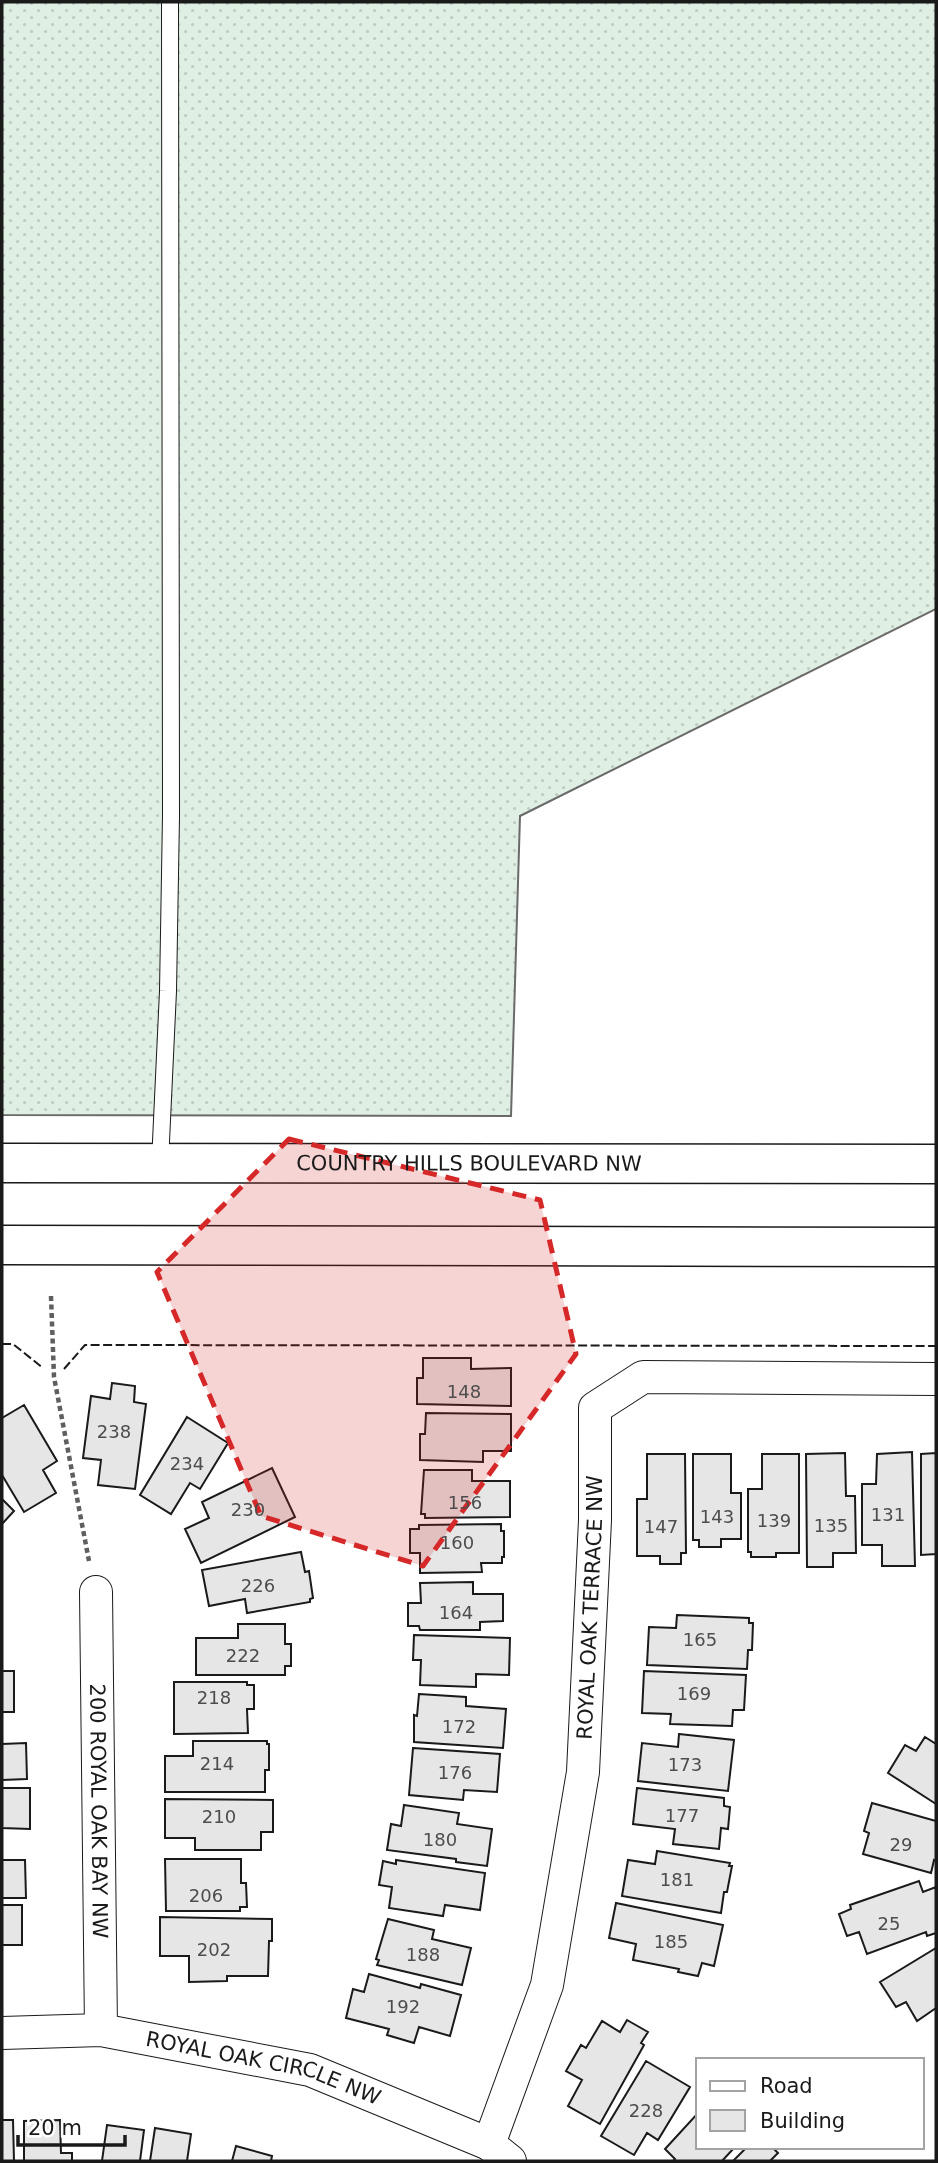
<svg xmlns="http://www.w3.org/2000/svg" width="938" height="2163" font-family="'DejaVu Sans',sans-serif">
<style>
.grass{fill:url(#grass-dots);stroke:#6a6a6a;stroke-width:2}
.building{fill:#e6e6e6;stroke:#1a1a1a;stroke-width:2}
.lines{fill:none;stroke-linecap:round;stroke-linejoin:round}
.lane-casing{stroke:#1a1a1a;stroke-width:18}
.street-casing{stroke:#1a1a1a;stroke-width:34}
.secondary-casing{stroke:#1a1a1a;stroke-width:41}
.path{stroke:#5f5f5f;stroke-width:4.5;stroke-dasharray:5 3.5;stroke-linecap:butt}
.lane{stroke:#fff;stroke-width:16}
.street{stroke:#fff;stroke-width:32}
.secondary{stroke:#fff;stroke-width:38}
.fence{stroke:#1a1a1a;stroke-width:2;stroke-dasharray:9 3.5;stroke-linecap:butt}
.marked{fill:#d62828;fill-opacity:0.2;stroke:#d62828;stroke-width:5;stroke-dasharray:14 9;stroke-linejoin:round}
.labels{text-anchor:middle;dominant-baseline:central;stroke-width:5;stroke-linejoin:round;paint-order:stroke}
.number-label{font-size:18px;fill:#4d4d4d}
.street-label{font-size:21px;fill:#1a1a1a;stroke:#fff}
</style>
<defs>
<pattern id="grass-dots" width="8" height="8" patternUnits="userSpaceOnUse" patternTransform="scale(1.75)"><rect width="8" height="8" fill="#e0efe3"/><path d="M2 2h.1M6 6h.1" fill="none" stroke="#c0ccc2" stroke-width="1.8" stroke-linecap="round"/></pattern>
</defs>
<rect width="100%" height="100%" fill="#fff"/>
<path class="grass" d="M2,2H936V609L520,816L511,1116L2,1115Z"/>
<path class="building" d="M423,1358H471V1369L511,1368V1406L417,1404V1378H423Z
M112,1383L135,1386L134,1402L146,1404L135,1489L98,1485L101,1460L83,1458L91,1396L110,1399Z
M24,1405L57,1461L43,1470L56,1493L24,1512L2,1475V1418Z
M426,1413L511,1414V1451H483V1462L420,1460V1434H425Z
M187,1417L228,1443L200,1489L190,1483L171,1514L140,1495Z
M912,1452L915,1566H882V1545H862V1484H876L877,1454Z
M845,1453L846,1496H855L856,1553H833V1567H807L806,1454Z
M936,1453V1554L921,1555V1454Z
M647,1454H685L686,1553H681V1564H660V1556H637V1499H647Z
M693,1454H731V1493H741V1539H721V1547H699V1540H693Z
M762,1454H799V1553H776V1557H751V1552H748V1489H762Z
M272,1468L295,1517L201,1563L185,1529L209,1518L202,1502Z
M424,1470H472V1481H510V1517L425,1518V1514H421Z
M2,1499L14,1511L2,1524Z
M501,1524V1531H504V1557H502V1563H481L482,1572L420,1573V1553H410V1529H419V1525Z
M301,1552L305,1572L309,1571L313,1598L310,1599V1602L247,1613L245,1599L209,1606L202,1570Z
M473,1582V1594H503V1621L480,1622V1630H420L419,1626H408V1603H421L420,1583Z
M677,1615L749,1618V1623H753L752,1650H748L747,1669L647,1665L649,1627L676,1628Z
M238,1624H285V1644H291V1666H285V1675H196V1638H238Z
M414,1635L510,1638L509,1675L476,1674V1687L420,1685L421,1660H413Z
M2,1671H14V1712H2Z
M644,1671L746,1675L744,1710H733L732,1726L670,1724L671,1714L642,1713Z
M174,1682H247V1685H254V1709H247L248,1733L174,1734Z
M419,1694L466,1697V1706L506,1709L503,1748L414,1742V1715L417,1716Z
M679,1734L734,1740L728,1791L638,1781L642,1743L678,1747Z
M925,1737L936,1744V1804L888,1773L905,1745L916,1751Z
M193,1741H267V1744H269V1770H265V1792H165V1756H193Z
M26,1743L27,1779L2,1780V1744Z
M413,1748L500,1754L497,1792L464,1790L463,1800L409,1795Z
M2,1788H30V1829L2,1828Z
M637,1788L724,1798V1806L730,1807L728,1829L721,1828L719,1849L673,1844L675,1829L633,1824Z
M165,1799L273,1800V1832H261V1850H195V1838H165Z
M872,1803L936,1821V1861L934,1860L931,1873L863,1854L869,1833L864,1831Z
M404,1805L459,1813L457,1824L492,1829L487,1866L456,1862V1859L387,1850L391,1824L401,1826Z
M657,1851L730,1863L729,1866H732L727,1892H724L721,1913L622,1896L628,1860L655,1864Z
M165,1859H241V1883H246L247,1907H240V1911H166Z
M2,1860H25L26,1898H2Z
M396,1860L485,1873L480,1910L445,1905L443,1916L389,1908L392,1887L379,1885L383,1861L396,1864Z
M919,1881L923,1892L936,1887V1933L927,1936L926,1932L867,1954L859,1932L847,1936L839,1914L851,1909L850,1905Z
M616,1903L723,1925L714,1966L702,1963L698,1976L678,1972L679,1969L633,1960L636,1944L609,1938Z
M2,1905H22V1945H2Z
M160,1917L272,1919V1941H269L268,1976H227V1981L189,1982V1956H160Z
M388,1919L434,1930L432,1939L471,1948L462,1985L377,1965L379,1960L376,1959Z
M936,1948V2008L917,2021L906,2002L896,2007L880,1982Z
M369,1974L420,1988L421,1984L461,1995L450,2036L419,2027L414,2043L387,2035L389,2029L346,2018L353,1989L364,1992Z
M627,2020L648,2032L641,2043L644,2045L600,2124L568,2106L582,2080L566,2071L581,2045L586,2048L602,2021L620,2032Z
M646,2061L690,2087L658,2140L647,2133L634,2155L601,2136Z
M698,2113V2147H735L722,2161H673L675,2159L665,2149Z
M2,2120H13L14,2161H2Z
M60,2120L61,2153H72V2161H24V2121Z
M107,2125L144,2130L140,2161H88H102Z
M155,2128L191,2134L187,2161H150Z
M236,2146L272,2156L271,2161H232Z
M747,2147H772L778,2153L770,2161H733Z"/>
<g class="lines">
<g class="lane-casing">
<path id="lane" d="M160,1163L168,991L171,816L170,2"/>
</g>
<g class="street-casing">
<g id="street">
<path id="s1" d="M96,1592L101,2030"/>
<path id="s2" d="M2,2033L101,2030L310,2070L489,2144L510,2161"/>
<path id="s3" d="M489,2144L547,1985L583,1772L595,1520V1408L643,1377L936,1379"/>
</g>
</g>
<g class="secondary-casing">
<g id="secondary">
<path id="s4" d="M2,1163L936,1164"/>
<path d="M2,1245L936,1247"/>
</g>
</g>
<path class="path" d="M51,1296L54,1377L89,1561"/>
<use href="#lane" class="lane"/>
<use href="#street" class="street"/>
<use href="#secondary" class="secondary"/>
<path class="fence" d="M2,1344H13L43,1368
M64,1369L85,1345L936,1346"/>
</g>
<path class="marked" d="M289,1139L540,1200L576,1354L423,1566L261,1516L157,1272Z"/>
<g class="labels">
<g class="number-label">
<text x="464" y="1391">148</text>
<text x="114" y="1431">238</text>
<text x="187" y="1463">234</text>
<text x="465" y="1502">156</text>
<text x="248" y="1509">230</text>
<text x="888" y="1514">131</text>
<text x="717" y="1516">143</text>
<text x="774" y="1520">139</text>
<text x="831" y="1525">135</text>
<text x="661" y="1526">147</text>
<text x="457" y="1542">160</text>
<text x="258" y="1585">226</text>
<text x="456" y="1612">164</text>
<text x="700" y="1639">165</text>
<text x="243" y="1655">222</text>
<text x="694" y="1693">169</text>
<text x="214" y="1697">218</text>
<text x="459" y="1726">172</text>
<text x="217" y="1763">214</text>
<text x="685" y="1764">173</text>
<text x="455" y="1772">176</text>
<text x="682" y="1815">177</text>
<text x="219" y="1816">210</text>
<text x="440" y="1839">180</text>
<text x="901" y="1844">29</text>
<text x="677" y="1879">181</text>
<text x="206" y="1895">206</text>
<text x="889" y="1923">25</text>
<text x="671" y="1941">185</text>
<text x="214" y="1949">202</text>
<text x="423" y="1954">188</text>
<text x="403" y="2006">192</text>
<text x="646" y="2110">228</text>
</g>
<g class="street-label">
<text stroke="none"><textPath href="#s4" startOffset="467">COUNTRY HILLS BOULEVARD NW</textPath></text>
<text stroke="none"><textPath href="#s3" startOffset="550">ROYAL OAK TERRACE NW</textPath></text>
<text stroke="none"><textPath href="#s1" startOffset="219">200 ROYAL OAK BAY NW</textPath></text>
<text stroke="none"><textPath href="#s2" startOffset="266">ROYAL OAK CIRCLE NW</textPath></text>
</g>
</g>
<rect width="938" height="2163" fill="none" stroke="#1a1a1a" stroke-width="7"/>
<rect x="696" y="2058" width="228" height="91" fill="#ffffff" stroke="#a3a3a3" stroke-width="2"/>
<rect x="710" y="2081" width="35" height="10" fill="#ffffff" stroke="#a3a3a3" stroke-width="2"/>
<text x="760" y="2093" font-size="21" fill="#1a1a1a">Road</text>
<rect x="710" y="2110" width="35" height="21" fill="#e6e6e6" stroke="#a3a3a3" stroke-width="2"/>
<text x="760" y="2128" font-size="21" fill="#1a1a1a">Building</text>
<path d="M18 2135v10h107v-10" fill="none" stroke="#1a1a1a" stroke-width="3.5"/>
<text x="28" y="2135" font-size="21" fill="#1a1a1a" stroke="#ffffff" stroke-width="5" paint-order="stroke">20 m</text>
</svg>
